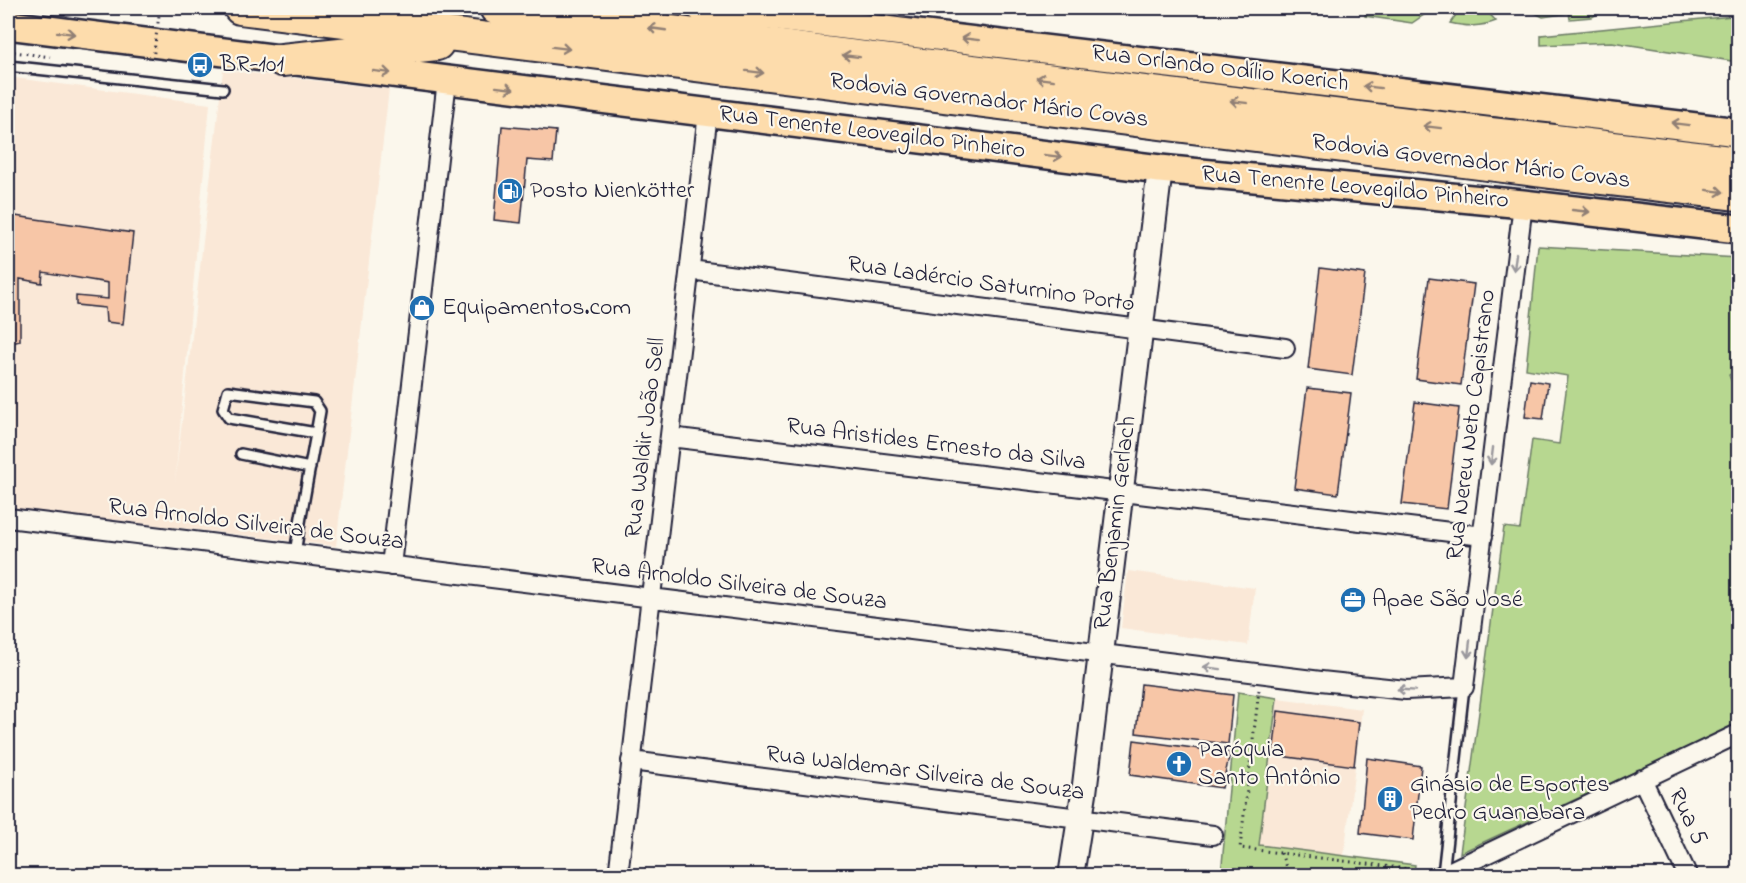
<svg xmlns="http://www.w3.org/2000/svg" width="1746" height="883" font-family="'Indie Flower',sans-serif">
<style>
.built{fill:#fae8d7}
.green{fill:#b7d790;stroke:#6c7c66;stroke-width:1.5}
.building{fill:#f7c6a7;stroke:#22223b;stroke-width:1.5}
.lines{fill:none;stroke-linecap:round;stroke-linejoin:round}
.service-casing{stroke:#22223b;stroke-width:14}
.minor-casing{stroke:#22223b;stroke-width:22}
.secondary-casing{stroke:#22223b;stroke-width:28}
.primary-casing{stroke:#22223b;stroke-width:32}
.motorway-casing{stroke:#22223b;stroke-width:36}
.path{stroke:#22223b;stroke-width:3;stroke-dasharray:1.5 4.5;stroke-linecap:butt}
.service{stroke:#fbf7ec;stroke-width:9}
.minor{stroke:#fbf7ec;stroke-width:18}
.secondary{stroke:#fbf7ec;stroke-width:24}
.primary{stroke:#fddcac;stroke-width:27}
.motorway{stroke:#fddcac;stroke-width:32}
.motorway-bridge-casing{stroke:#22223b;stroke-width:36;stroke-linecap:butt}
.path-bridge{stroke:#22223b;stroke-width:3;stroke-dasharray:1.5 4.5;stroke-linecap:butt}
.motorway-bridge{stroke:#fddcac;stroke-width:32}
.oneway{stroke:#907f74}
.oneway2{stroke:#99979c}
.labels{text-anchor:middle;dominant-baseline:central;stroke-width:4.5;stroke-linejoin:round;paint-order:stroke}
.poi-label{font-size:24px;fill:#22223b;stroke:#fbf7ec;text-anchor:start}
.street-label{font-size:24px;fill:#22223b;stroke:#fbf7ec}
</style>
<rect width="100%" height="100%" fill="#fbf7ec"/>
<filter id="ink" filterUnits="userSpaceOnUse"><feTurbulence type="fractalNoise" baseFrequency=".0167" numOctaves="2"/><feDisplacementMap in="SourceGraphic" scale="12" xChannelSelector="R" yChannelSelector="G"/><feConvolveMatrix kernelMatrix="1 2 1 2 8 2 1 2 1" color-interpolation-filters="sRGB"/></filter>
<g filter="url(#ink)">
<path class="built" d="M223,70L389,89L336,546L8,508V77L210,104L175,482Z
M1128,571L1255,588L1248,645L1121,628Z
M1277,698L1362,709L1344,856L1259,845Z"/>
<path class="green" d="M1366,8H1434L1412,23L1365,16Z
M1461,8H1484L1496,21C1480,27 1467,27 1450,23Z
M1538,8H1606V9L1592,17L1570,19L1569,13L1543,17L1535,13Z
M1732,16L1738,19V62L1612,42L1541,45V35Z
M1538,246L1738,258V370L1729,375L1738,398V724L1460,853L1504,527L1520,529L1532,440L1559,444L1568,376L1526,369Z
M1238,692L1277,698L1259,845L1415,865L1414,875H1221Z"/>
<path class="building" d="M502,126L556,131L553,162L527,160L521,223L494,220Z
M8,215L133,233L123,324L106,322L105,308L76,305V296L108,299V283L43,272L42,283L20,279V341L8,344Z
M1320,268L1365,274L1352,375L1308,369Z
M1429,278L1474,284L1461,385L1416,379Z
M1530,380L1548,383L1543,419L1525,417Z
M1307,388L1351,393L1338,494L1294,488Z
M1415,402L1459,408L1447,509L1402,504Z
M1141,684L1233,695L1228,744L1136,733Z
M1278,711L1359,722L1354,766L1273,755Z
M1134,740L1230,753L1222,788L1130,775Z
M1367,758L1421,766L1413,840L1360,833Z"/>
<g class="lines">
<g class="service-casing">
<path id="service" d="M8,66L223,89
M241,454L310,468
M295,554C302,506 312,458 320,411L314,402L228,391L223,409L229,418L316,433
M1443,874L1464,687"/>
</g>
<g class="minor-casing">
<path id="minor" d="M690,270L1285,348
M670,437L1483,536
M8,518L1321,681L1406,690L1464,687L1523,204
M391,566L447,80
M631,761L1213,835
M1642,779L1688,876
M618,876L708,113
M1440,876L1738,734"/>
</g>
<g class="secondary-casing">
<path id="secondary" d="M1071,876L1084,793L1160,169"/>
</g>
<g class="primary-casing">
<path id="primary" d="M701,8L1738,132
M8,25L1160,169L1523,204L1738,229"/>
</g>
<g class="motorway-casing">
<path id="motorway" d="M240,8L1488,164
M496,8L826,53L1490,134
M282,60L437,44
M1554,141L1738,163
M1552,172L1738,194"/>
</g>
<path class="path" d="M8,51L50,57
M1259,690L1240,848L1424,871
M1281,853L1289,876
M1367,876L1368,864"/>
<use href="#service" class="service"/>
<use href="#minor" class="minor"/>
<use href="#secondary" class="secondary"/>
<use href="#primary" class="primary"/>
<use href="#motorway" class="motorway"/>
<g class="motorway-bridge-casing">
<path id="motorway-bridge" d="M1490,134L1554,141
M1488,164L1552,172"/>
</g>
<path class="path-bridge" d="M153,59L160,8"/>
<use href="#motorway-bridge" class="motorway-bridge"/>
</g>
<defs><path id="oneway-shaft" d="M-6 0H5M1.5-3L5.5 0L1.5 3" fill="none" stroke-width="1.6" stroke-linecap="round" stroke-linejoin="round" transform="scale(1.5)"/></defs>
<g class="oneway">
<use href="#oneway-shaft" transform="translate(657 29) rotate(-172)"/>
<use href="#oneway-shaft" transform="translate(66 33) rotate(7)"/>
<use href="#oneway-shaft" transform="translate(970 39) rotate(-173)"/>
<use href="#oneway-shaft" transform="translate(561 48) rotate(7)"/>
<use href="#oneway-shaft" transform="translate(851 56) rotate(-173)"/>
<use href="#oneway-shaft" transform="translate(382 72) rotate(7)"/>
<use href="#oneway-shaft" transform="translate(755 72) rotate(7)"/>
<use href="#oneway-shaft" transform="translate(1045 79) rotate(-173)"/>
<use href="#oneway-shaft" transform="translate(1372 87) rotate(-173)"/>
<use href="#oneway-shaft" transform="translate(505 88) rotate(7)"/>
<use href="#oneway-shaft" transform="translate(1239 102) rotate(-173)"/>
<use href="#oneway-shaft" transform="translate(1680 124) rotate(-173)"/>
<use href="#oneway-shaft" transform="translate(1432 127) rotate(-173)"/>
<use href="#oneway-shaft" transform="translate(1053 156) rotate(7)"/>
<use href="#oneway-shaft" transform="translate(1715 191) rotate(7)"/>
<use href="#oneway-shaft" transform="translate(1581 211) rotate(6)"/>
</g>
<g class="oneway2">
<use href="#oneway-shaft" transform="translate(1515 262) rotate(97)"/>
<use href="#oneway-shaft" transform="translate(1492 456) rotate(97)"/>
<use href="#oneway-shaft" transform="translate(1469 649) rotate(97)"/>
<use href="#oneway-shaft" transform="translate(1212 668) rotate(-173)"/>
<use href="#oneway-shaft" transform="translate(1406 690) rotate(-176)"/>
</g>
</g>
<defs>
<g id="bus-disc" transform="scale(1.35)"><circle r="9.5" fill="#1f6fb2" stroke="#fbf7ec"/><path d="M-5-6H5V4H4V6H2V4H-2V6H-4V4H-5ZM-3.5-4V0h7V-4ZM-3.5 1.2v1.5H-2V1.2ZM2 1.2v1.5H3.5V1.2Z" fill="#fff"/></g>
<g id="fuel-disc" transform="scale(1.35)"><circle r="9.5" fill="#1f6fb2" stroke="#fbf7ec"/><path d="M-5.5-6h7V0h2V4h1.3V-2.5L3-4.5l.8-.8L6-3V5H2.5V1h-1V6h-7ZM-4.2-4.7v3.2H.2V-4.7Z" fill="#fff"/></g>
<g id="shop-disc" transform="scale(1.35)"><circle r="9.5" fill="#1f6fb2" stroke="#fbf7ec"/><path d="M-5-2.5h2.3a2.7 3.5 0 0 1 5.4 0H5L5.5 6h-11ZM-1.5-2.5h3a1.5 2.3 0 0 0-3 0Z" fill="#fff"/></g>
<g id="office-disc" transform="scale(1.35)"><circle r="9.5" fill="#1f6fb2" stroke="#fbf7ec"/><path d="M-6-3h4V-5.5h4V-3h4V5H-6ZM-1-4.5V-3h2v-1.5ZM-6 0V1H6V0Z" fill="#fff"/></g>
<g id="church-disc" transform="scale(1.35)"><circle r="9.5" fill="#1f6fb2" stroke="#fbf7ec"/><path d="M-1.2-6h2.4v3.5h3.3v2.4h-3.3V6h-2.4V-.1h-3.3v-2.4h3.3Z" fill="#fff"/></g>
<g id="building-disc" transform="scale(1.35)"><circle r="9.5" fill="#1f6fb2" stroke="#fbf7ec"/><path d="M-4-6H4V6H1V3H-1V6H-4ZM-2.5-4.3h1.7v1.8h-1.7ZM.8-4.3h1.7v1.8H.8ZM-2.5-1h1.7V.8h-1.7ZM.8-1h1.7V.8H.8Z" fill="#fff"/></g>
</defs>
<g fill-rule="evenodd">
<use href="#bus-disc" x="200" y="65"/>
<use href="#fuel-disc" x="510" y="191"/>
<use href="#shop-disc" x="422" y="308"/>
<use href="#office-disc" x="1353" y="600"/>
<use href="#church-disc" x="1179" y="764"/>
<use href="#building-disc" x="1390" y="799"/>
</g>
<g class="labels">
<g class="poi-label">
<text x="220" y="65">BR-101</text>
<text x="530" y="191">Posto Nienkötter</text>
<text x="442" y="308">Equipamentos.com</text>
<text x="1372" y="600">Apae São José</text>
<text x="1198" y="750">Paróquia<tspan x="1198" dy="28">Santo Antônio</tspan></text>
<text x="1410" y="785">Ginásio de Esportes<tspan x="1410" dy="28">Pedro Guanabara</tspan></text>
</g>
<g class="street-label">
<text transform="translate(1220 69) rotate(7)">Rua Orlando Odílio Koerich</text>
<text transform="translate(989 101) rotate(7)">Rodovia Governador Mário Covas</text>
<text transform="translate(872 133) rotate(7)">Rua Tenente Leovegildo Pinheiro</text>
<text transform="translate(1471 162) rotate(7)">Rodovia Governador Mário Covas</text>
<text transform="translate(1355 188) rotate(5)">Rua Tenente Leovegildo Pinheiro</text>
<text transform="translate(991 285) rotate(8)">Rua Ladércio Saturnino Porto</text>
<text transform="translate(1472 425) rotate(-83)">Rua Nereu Neto Capistrano</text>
<text transform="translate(646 438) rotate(-83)">Rua Waldir João Sell</text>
<text transform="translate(936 445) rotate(7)">Rua Aristides Ernesto da Silva</text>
<text transform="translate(1116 523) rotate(-83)">Rua Benjamin Gerlach</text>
<text transform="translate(256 525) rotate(7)">Rua Arnoldo Silveira de Souza</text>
<text transform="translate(739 585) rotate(7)">Rua Arnoldo Silveira de Souza</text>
<text transform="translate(925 774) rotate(7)">Rua Waldemar Silveira de Souza</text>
<text transform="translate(1687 817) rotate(64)">Rua 5</text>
</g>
</g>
<rect width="1746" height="883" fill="none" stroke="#fbf7ec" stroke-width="30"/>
<rect x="15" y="15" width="1716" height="853" fill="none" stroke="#22223b" stroke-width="2" filter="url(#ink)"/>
</svg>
